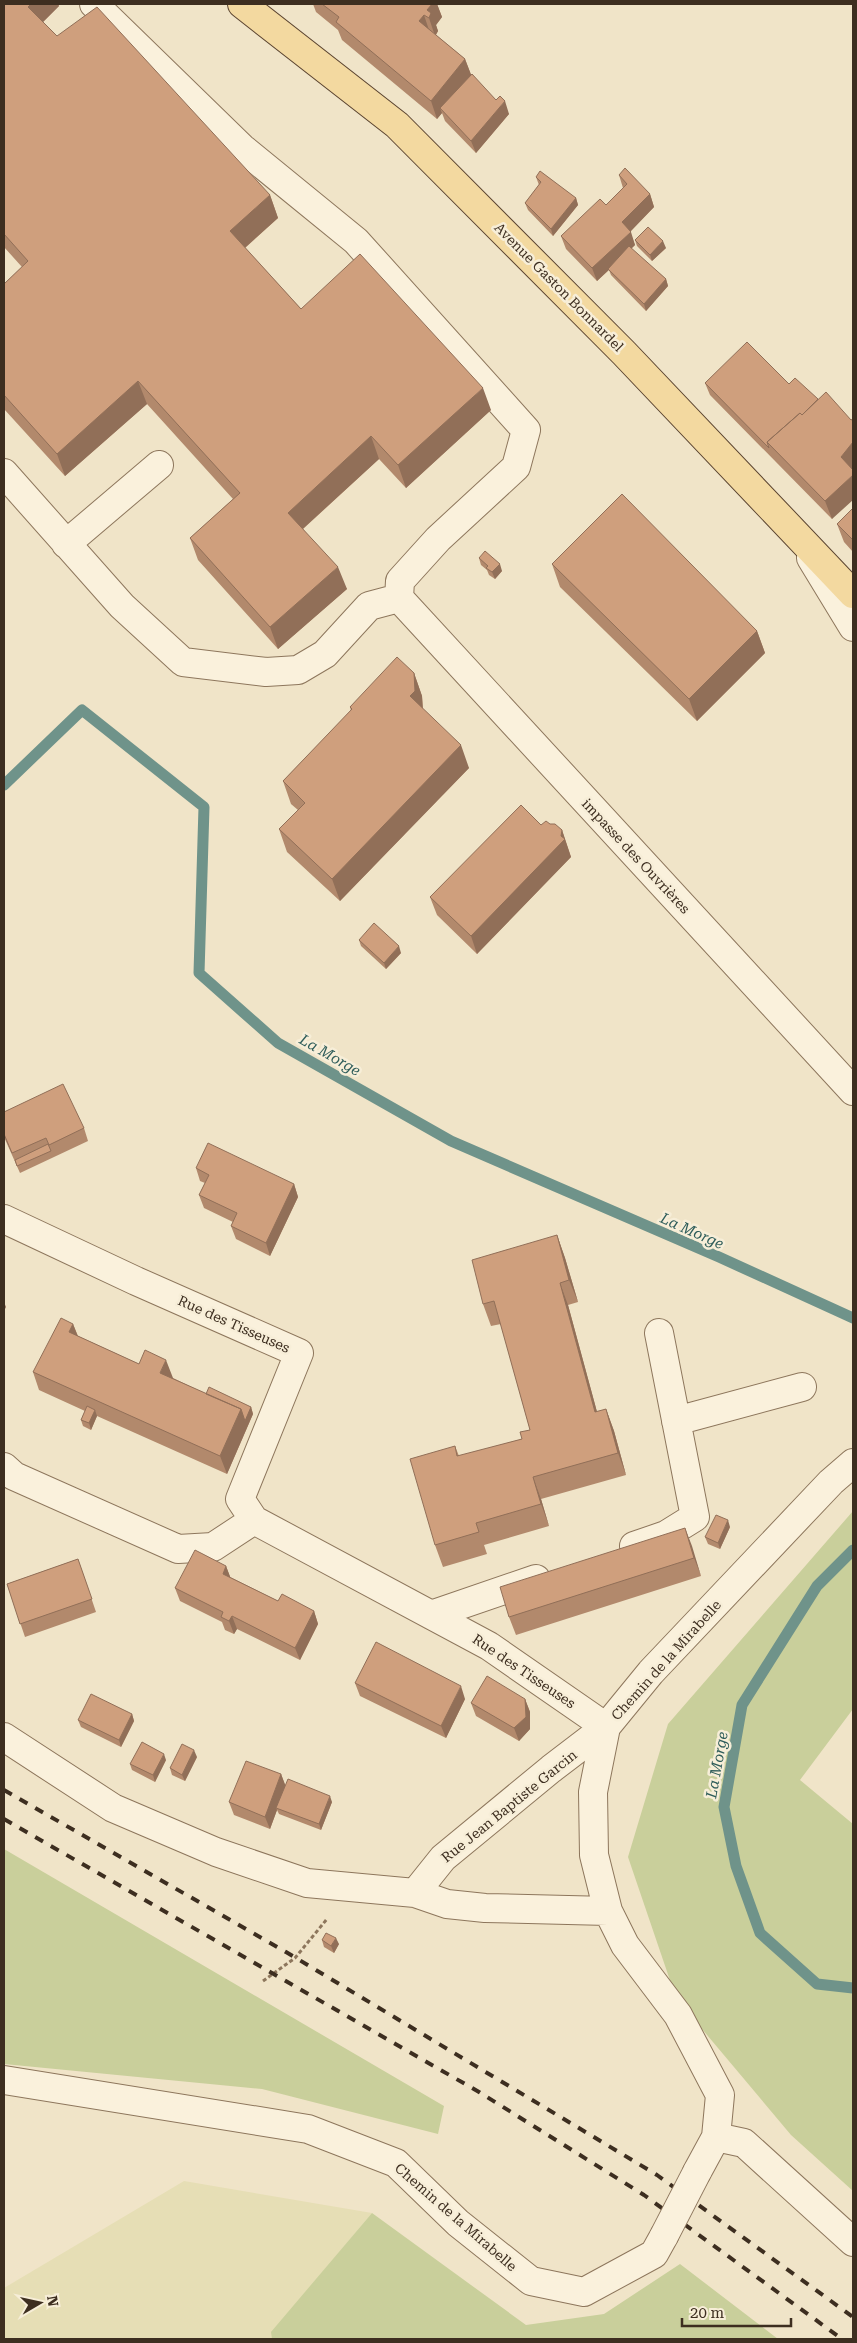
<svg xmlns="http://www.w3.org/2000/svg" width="857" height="2343" font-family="'Roboto Serif',serif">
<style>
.farmland{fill:#e6deb5}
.green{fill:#c9cf9b}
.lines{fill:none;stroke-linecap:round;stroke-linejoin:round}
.stream{stroke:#6f938a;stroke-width:11}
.minor-casing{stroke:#8d765c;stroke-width:30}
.major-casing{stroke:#5b4430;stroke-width:30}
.path{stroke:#8d765c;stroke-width:3;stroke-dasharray:4 2.5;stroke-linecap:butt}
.minor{stroke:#faf1dc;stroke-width:28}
.major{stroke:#f3d9a0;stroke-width:28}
.rail{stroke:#3d2e20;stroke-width:4;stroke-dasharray:9 9;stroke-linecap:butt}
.minor-bridge-casing{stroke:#8d765c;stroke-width:30;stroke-linecap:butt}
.minor-bridge{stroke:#faf1dc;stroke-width:28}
.wall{fill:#b2896c}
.shaded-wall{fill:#916f58}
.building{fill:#cf9f7d;stroke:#916f58}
.labels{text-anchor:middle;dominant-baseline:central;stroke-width:5;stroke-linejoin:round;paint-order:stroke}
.street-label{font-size:14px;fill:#3d2e20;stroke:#f7eed8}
.water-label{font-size:15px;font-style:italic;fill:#2f5d5a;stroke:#f7eed8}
</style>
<rect width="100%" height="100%" fill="#f0e4c8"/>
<path class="farmland" d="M184,2181L372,2213L272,2332V2339H4V2288Z"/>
<path class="green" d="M853,1511V1709L800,1780L853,1824V2191L791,2135L676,1998L628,1857L668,1724Z
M4,1849L444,2106L438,2134L262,2089L4,2064Z
M372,2213L526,2325L604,2314L680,2264L778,2339H272L271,2332Z"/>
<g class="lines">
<path class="stream" d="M4,785L82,710L204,807L199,973L278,1043L451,1141L719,1257L853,1318
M853,1550L817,1586L742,1705L724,1807L736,1866L760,1933L817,1984L853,1988"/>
<g class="minor-casing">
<path id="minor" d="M94,4L242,148L356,241L526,430L516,467L438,539L400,581L399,598L853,1091
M4,473L122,606L183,662L266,672L298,670L325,654L369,606L399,598
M66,544L159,465
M811,558L853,627
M4,1219L136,1281L299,1353L240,1499L254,1520L489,1646L606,1727
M676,1421L802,1387
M4,1467L14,1476L178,1549L213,1547L254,1520
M634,1546L666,1535L695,1517L659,1333
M431,1615L536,1579
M4,1737L113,1808L216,1852L307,1883L415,1893L447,1904L485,1908L608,1911
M415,1893L443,1858L551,1769L606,1727
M4,2080L308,2129L396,2163L458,2223L531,2281L584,2292L654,2254L664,2236
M716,2137L744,2143L853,2242
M697,2172L716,2137L720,2095L678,2015L625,1945L608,1911L594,1855L593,1792L606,1727L651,1672L831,1482L853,1463"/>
</g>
<g class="major-casing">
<path id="major" d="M242,4L397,125L624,353L853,594"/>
</g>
<path class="path" d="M263,1981L295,1958L327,1919"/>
<use href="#minor" class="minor"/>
<use href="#major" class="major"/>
<path class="rail" d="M4,1790L286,1952L657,2175L853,2317
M4,1819L479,2092L644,2195L842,2339"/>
<g class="minor-bridge-casing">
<path id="minor-bridge" d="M664,2236L697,2172"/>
</g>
<use href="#minor-bridge" class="minor-bridge"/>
</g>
<path class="wall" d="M4,4H58L59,6L43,22L57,36L270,195L278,218L245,248L301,309L491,410L406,488L379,459L303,529L347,589L278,649L198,560L190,538L233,499L147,404L65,476L4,409V284L22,267L4,247Z
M313,4H437L442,17L436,25L438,31L436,35L465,59L471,75L509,114L476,153L445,121L442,113L437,119L342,40L338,30L316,12Z
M619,175L650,194L654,207L630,232L635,245L631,249L666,279L668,286L646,311L611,275L609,270L597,281L566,249L561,236L606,205L623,188Z
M536,177L576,198L578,205L553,236L528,210L525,203L539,185Z
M635,240L666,248L652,261L637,246Z
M705,383L789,384L818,399L851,420L853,419V468L832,519L710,395Z
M853,508V552L844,542L837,524Z
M479,558L502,571L495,579L489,575L487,570L481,565Z
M552,564L757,631L765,653L697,721L560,587Z
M414,673L422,696L423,709L469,768L340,901L287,852L279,829L298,810L291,804L283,781L351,711L350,707Z
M550,824L562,830L571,857L477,954L437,915L430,897L541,825Z
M359,940L401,953L386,969L361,946Z
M4,1112L84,1128L88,1141L20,1173L4,1137Z
M196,1168L294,1184L298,1197L270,1256L236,1239L231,1226L233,1222L204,1208L199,1195L205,1183L200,1181Z
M557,1235L565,1258L578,1302L568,1305L597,1412L606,1409L614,1431L626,1475L541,1499L549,1526L484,1545L487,1554L443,1567L435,1545L455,1446L459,1456L522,1439L530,1430L501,1324L491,1326L483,1304Z
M73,1324L78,1336L139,1364L173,1378L206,1394L251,1407L253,1414L227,1474L97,1416L91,1430L83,1426L81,1420L85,1411L39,1390L33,1372Z
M730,1527L720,1549L708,1544L705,1537Z
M685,1528L701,1576L516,1635L509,1617Z
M78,1559L96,1612L25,1637L7,1584Z
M226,1566L230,1577L278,1601L314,1611L318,1624L300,1660L237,1629L234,1634L225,1630L222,1622L180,1601L175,1588Z
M355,1683L465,1699L446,1738L360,1696Z
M525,1699L530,1712V1729L519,1741L476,1716L471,1703Z
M132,1714L134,1721L121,1747L81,1727L78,1720Z
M197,1757L185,1781L172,1775L170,1768Z
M166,1760L155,1782L132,1770L130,1764Z
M281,1774L285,1785L332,1802L321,1830L279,1814L277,1810L270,1829L234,1815L229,1802Z
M322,1940L339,1944L334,1953L324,1947Z"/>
<path class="shaded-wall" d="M31,4H58L59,6L36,29L28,7Z
M432,4H437L442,17L436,25L438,31L435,36L429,18L427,10Z
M424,15L430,33L419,21Z
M465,59L472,77L440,108L442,113L437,119L431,101Z
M505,101L509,114L476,153L471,141Z
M650,194L654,207L627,235L622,222Z
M270,195L278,218L238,254L230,231Z
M576,198L578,205L553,236L551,229Z
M631,232L635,245L597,281L592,268Z
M663,241L666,248L652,261L650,255Z
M666,279L668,286L646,311L644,304Z
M138,381L147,404L65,476L57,454Z
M483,388L491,410L406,488L398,465Z
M371,436L379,459L296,535L288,513Z
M853,442V468L847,475L841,457Z
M853,475V500L832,519L825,501Z
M500,564L502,571L495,579L492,572Z
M338,567L347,589L278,649L270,627Z
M757,631L765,653L697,721L689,699Z
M414,673L422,696L423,713L410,696Z
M461,745L469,768L340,901L332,879Z
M562,830L571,857L477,954L471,936L561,836Z
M399,946L401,953L386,969L384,963Z
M294,1184L298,1197L270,1256L266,1243Z
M557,1235L565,1258L578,1302L569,1280Z
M560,1283L568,1305L603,1434L595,1412Z
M4,1302L6,1307L4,1311Z
M73,1324L80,1342L69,1332Z
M166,1360L173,1378L167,1391L160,1373Z
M251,1407L253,1414L227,1474L220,1456L241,1409Z
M606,1409L614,1431L626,1475L618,1453Z
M95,1410L97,1416L91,1430L89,1423Z
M533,1477L541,1499L549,1526L541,1504Z
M728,1520L730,1527L720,1549L718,1543Z
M685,1528L692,1546L701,1576L694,1558Z
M226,1566L231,1579L223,1574Z
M314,1611L318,1624L300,1660L295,1648Z
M232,1616L237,1629L234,1634L229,1621Z
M461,1686L465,1699L446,1738L441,1726Z
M525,1699L530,1712V1729L519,1741L514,1728Z
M132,1714L134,1721L121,1747L119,1740Z
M194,1750L197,1757L185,1781L182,1775Z
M164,1754L166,1760L155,1782L153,1775Z
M281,1774L286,1787L276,1808L277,1810L270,1829L265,1817Z
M330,1796L332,1802L321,1830L319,1824Z
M336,1938L339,1944L334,1953L331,1946Z"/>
<path class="building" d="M4,4H31L28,7L57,36L97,7L270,195L230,231L301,309L360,254L483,388L398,465L371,436L288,513L338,567L270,627L190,538L240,493L138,381L57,454L4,395V284L28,261L4,234Z
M322,4H432L427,10L431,13L429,18L424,15L419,21L465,59L431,101L336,22L339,17Z
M472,74L496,100L500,96L505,101L471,141L440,108Z
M625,168L650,194L622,222L631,232L592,268L561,236L600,199L606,205L627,184L619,175Z
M540,171L576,198L551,229L525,203L541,182L536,177Z
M648,227L663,241L650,255L635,240Z
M629,246L666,279L644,304L608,269Z
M747,342L789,384L795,378L818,399L802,415L800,413L767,442L769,448L705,383Z
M826,392L851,420L853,419V442L841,457L853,470V475L825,501L767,442L800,413L802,415Z
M622,494L757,631L689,699L552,564Z
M853,508V540L837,524Z
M485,551L500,564L492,572L486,568L488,566L479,558Z
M397,657L414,673L415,691L410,696L461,745L332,879L279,829L305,803L283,781L352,709L350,707Z
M521,805L541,825L546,821L550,824H555L562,830L561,836L565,839L471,936L430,897Z
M374,923L399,946L384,963L359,940Z
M63,1084L84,1128L49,1145L46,1138L12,1153L4,1134V1112Z
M208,1143L294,1184L266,1243L231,1226L237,1213L199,1195L209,1175L196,1168Z
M48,1144L51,1151L17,1166L15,1160Z
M557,1235L569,1280L560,1283L595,1412L606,1409L618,1453L533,1477L541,1504L476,1523L479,1532L435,1545L410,1459L455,1446L457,1456L522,1439L520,1432L530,1430L494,1301L483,1304L472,1260Z
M61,1318L73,1324L69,1332L139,1364L145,1350L166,1360L160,1373L241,1409L220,1456L33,1372Z
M209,1387L251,1407L245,1421L241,1409L206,1394Z
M87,1406L95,1410L89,1423L81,1420Z
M716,1515L728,1520L718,1543L705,1537Z
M685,1528L694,1558L509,1617L500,1587Z
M195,1550L226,1566L223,1574L278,1601L282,1594L314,1611L295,1648L232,1616L229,1621L221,1617L223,1612L175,1588Z
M78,1559L92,1599L20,1624L7,1584Z
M376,1642L461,1686L441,1726L355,1683Z
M487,1676L525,1699L526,1717L514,1728L471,1703Z
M91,1694L132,1714L119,1740L78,1720Z
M142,1742L164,1754L153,1775L130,1764Z
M182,1744L194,1750L182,1775L170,1768Z
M246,1761L281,1774L265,1817L229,1802Z
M288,1779L330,1796L319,1824L276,1808Z
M326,1933L336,1938L331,1946L322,1940Z"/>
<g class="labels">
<g class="street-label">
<text transform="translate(559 287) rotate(45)">Avenue Gaston Bonnardel</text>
<text transform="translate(636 856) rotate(47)">impasse des Ouvrières</text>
<text transform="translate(234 1324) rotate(24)">Rue des Tisseuses</text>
<text transform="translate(666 1660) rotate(-48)">Chemin de la Mirabelle</text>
<text transform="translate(524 1671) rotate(34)">Rue des Tisseuses</text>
<text transform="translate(509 1806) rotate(-39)">Rue Jean Baptiste Garcin</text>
<text transform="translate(456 2217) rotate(41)">Chemin de la Mirabelle</text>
</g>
<g class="water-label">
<text transform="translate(330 1055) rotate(30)">La Morge</text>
<text transform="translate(692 1231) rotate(24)">La Morge</text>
<text transform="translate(717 1765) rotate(-80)">La Morge</text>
</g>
</g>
<rect width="857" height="2343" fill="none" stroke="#3d2e20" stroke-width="10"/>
<g transform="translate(40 2303) rotate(81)" stroke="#f7eed8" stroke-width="4" paint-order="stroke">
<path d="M0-4L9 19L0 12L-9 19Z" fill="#3d2e20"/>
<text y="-8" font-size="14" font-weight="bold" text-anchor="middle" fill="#3d2e20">N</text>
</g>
<path d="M682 2318v8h109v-8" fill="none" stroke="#3d2e20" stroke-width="2.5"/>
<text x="690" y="2318" font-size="15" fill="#3d2e20" stroke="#f7eed8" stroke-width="4" paint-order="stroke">20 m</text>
</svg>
